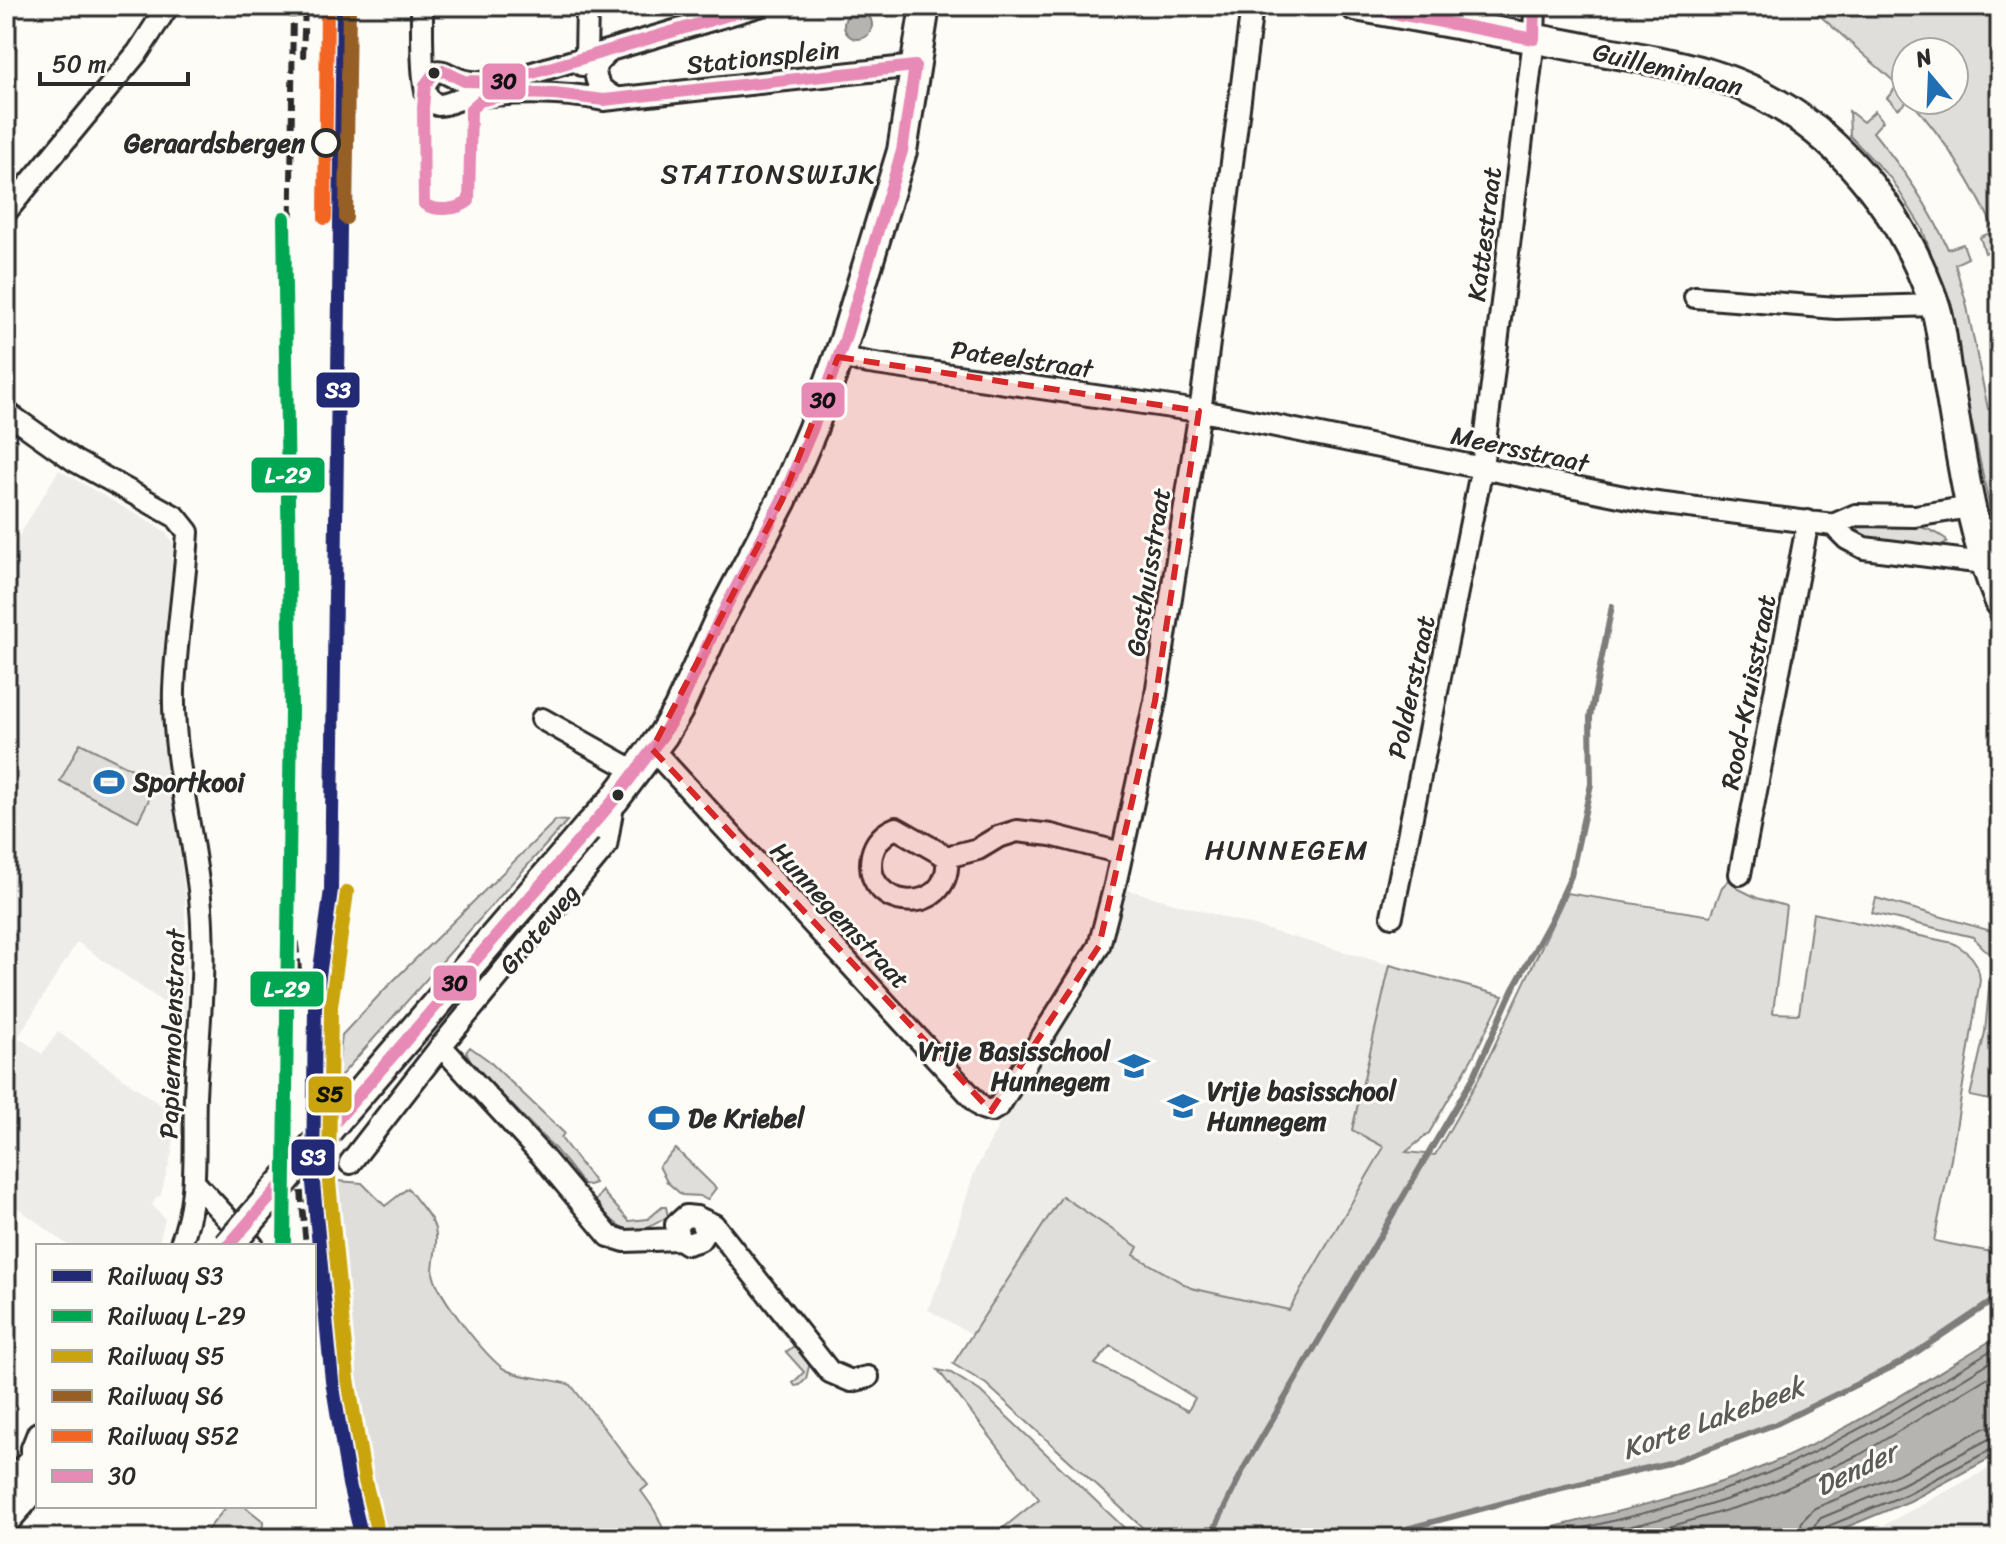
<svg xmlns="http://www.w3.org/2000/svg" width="2006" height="1544" font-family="Sriracha,sans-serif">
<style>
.built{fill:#edece8}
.green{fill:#dfdeda;stroke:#858482;stroke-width:2;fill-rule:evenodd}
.water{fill:#b5b4b1;stroke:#7e7d7b;stroke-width:2}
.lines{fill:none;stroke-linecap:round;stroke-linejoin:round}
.shore{stroke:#626261;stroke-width:2}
.stream{stroke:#7e7d7b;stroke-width:6}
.minor-casing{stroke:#2b2b2b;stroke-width:26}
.secondary-casing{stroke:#2b2b2b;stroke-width:34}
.minor{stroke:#fdfcf7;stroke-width:20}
.secondary{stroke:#fdfcf7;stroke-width:28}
.rail{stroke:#2b2b2b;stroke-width:6;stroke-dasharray:12 6;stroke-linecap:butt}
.secondary-bridge-casing{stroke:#2b2b2b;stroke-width:34;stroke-linecap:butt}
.secondary-bridge{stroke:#fdfcf7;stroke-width:28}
.bus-1-casing{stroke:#fdfcf7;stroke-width:18}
.bus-1{stroke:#e78ab6;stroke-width:12}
.rail-1-casing{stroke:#fdfcf7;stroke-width:20}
.rail-2-casing{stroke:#fdfcf7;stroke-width:20}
.rail-3-casing{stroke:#fdfcf7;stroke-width:20}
.rail-4-casing{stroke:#fdfcf7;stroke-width:20}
.rail-5-casing{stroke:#fdfcf7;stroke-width:20}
.rail-1{stroke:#222975;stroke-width:14}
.rail-2{stroke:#00a651;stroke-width:14}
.rail-3{stroke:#caa40f;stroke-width:14}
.rail-4{stroke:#965f26;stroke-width:14}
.rail-5{stroke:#f26522;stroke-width:14}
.marked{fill:#d62828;fill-opacity:0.2;stroke:#d62828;stroke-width:6;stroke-dasharray:16 10;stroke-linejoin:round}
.bus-dot{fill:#2b2b2b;stroke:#fdfcf7;stroke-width:3}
.stop-dot{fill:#fdfcf7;stroke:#2b2b2b;stroke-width:4}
.labels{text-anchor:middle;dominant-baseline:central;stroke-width:6;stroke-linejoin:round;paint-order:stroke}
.street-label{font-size:26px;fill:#2b2b2b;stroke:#fdfcf7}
.stop-label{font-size:26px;font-weight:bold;fill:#2b2b2b;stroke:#fdfcf7;text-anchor:end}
.poi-label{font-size:26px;font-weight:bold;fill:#2b2b2b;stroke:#fdfcf7;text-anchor:start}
.neighbourhood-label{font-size:28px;letter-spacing:2px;fill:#2b2b2b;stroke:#fdfcf7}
.water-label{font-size:28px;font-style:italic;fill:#5b5b5a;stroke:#fdfcf7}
.line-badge{stroke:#fdfcf7;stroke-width:3}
.badge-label{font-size:22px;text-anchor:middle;font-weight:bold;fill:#fff}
.pale-badge-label{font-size:22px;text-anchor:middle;font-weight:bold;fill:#111}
</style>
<rect width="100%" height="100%" fill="#fdfcf7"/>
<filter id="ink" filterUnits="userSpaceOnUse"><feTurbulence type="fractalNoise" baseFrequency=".0125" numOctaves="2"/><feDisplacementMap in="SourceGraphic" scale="16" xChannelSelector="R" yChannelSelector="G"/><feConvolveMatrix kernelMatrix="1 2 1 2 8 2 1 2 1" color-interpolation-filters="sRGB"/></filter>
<g filter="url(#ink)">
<path class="built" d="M59,470L165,531L173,543L166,646L160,681L185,896L186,1018L77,942L18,1037L42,1054L58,1032L176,1116L172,1152L160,1197L157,1196L152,1205L165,1219L158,1246H69L6,1199V557Z
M1122,888L1390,965L1352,1129L1385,1146L1289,1310L1191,1288L1133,1254L1137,1247L1062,1196L974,1335L928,1310L933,1295L939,1285L974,1173Z
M2000,1462V1538H1860L1999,1463Z"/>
<path class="green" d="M1809,6H2000V247L1985,253L1980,237L1995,231C1973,183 1945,140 1910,100H1954V52H1906V100H1909L1898,109L1887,98L1898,85Z
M1849,111L1863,122L1875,111L1883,121L1873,132C1903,169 1929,205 1948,249L1963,244L1968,258L1955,264L1966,302L1988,409L2000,408V420L1990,421L2000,468V540L1992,518L1944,291L1922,228L1892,180L1850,136Z
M1863,522C1892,523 1922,521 1946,539L1947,543L1924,551L1865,539L1859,534L1858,529Z
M80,743L158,782L138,821L60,781Z
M556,820L567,821L337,1080L342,1035L384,990Z
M1733,876L1737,888L1757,898L1786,906L1773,1013L1799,1014L1813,913L1953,943C1970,953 1978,960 1980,980L1951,1159L1934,1241L1992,1252L2000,1232V1296L1902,1362L1837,1396L1776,1424L1669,1463L1549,1491L1372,1538H1151L1145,1530L986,1384L953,1364L1062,1196L1138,1247L1134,1255L1191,1288L1289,1310L1384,1147L1352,1130L1390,965L1503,996L1474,1055L1429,1133L1406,1152L1435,1155L1479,1078L1567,893L1711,916L1722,887ZM1111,1346L1195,1398L1188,1411L1095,1364Z
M1876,898L1991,931L2000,923V1102L1970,1096L1985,1032L1992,957L1973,937L1872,913Z
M470,1047L488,1060L564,1133L561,1138L595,1183L589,1185L583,1184L555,1149L473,1065L466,1052Z
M676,1149L716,1188L707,1200L700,1196L682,1195L667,1182L659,1166Z
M338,1181L362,1183L385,1206L408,1188C416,1201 431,1214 435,1229C439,1244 433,1257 433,1272C434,1291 488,1361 506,1370C526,1380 550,1377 571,1385L648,1485L641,1491C652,1506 662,1519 665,1538H385L364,1432L341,1264Z
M602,1191L629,1221L648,1219L662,1207H666L668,1216C635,1239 619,1234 596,1201Z
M798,1343L810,1362L806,1379L800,1385L795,1386L793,1383L804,1372L786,1352Z
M938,1370L951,1373L980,1391L1135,1538H991L1039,1499Z
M227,1506H244L263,1521L262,1538H210L204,1534Z"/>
<path class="water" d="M844 25a14 14 0 1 1 28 0a14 14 0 1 1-28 0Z
M2000,1335V1453L1910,1501L1832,1533L1820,1538H1509C1588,1518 1668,1502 1744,1474C1835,1441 1917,1385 2000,1335Z"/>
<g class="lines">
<path class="shore" d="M1542,1538C1611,1521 1682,1506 1748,1481C1838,1447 1918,1394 2000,1345
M1583,1538C1639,1524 1699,1511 1753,1490C1841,1455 1920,1405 2000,1356
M1631,1538L1758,1501L1861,1454L2000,1370
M1799,1538L1802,1521L1815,1508L1898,1474L1984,1428L2000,1425
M1811,1538L1813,1527L1821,1518L1903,1484L1989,1439L2000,1437
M1821,1538L1826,1527L1907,1494L1994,1448L2000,1447"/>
<path class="stream" d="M1210,1538L1245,1466L1474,1076L1512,991L1551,920L1571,876L1591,784L1590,717L1612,606
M1372,1538L1549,1491L1669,1463L1776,1424L1902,1362L2000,1296"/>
<g class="minor-casing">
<path id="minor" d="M422,6C422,22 421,86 428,97C431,102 433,102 438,105C449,105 458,98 469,97C515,92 560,91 604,100L915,66
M609,51L596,65C593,82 601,91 616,98
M582,65L586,57L587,6
M425,85C436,60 446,76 462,80C474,84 490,82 502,82L759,6
M6,212L138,52L168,6
M1695,297L1836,308L1935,305
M838,357L869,363L1212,413L1649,502L1833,525L1856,515L1915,516L1970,507
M6,412L75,461L176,517L188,532C185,585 176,638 174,690C172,759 195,838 201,908C206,971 198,1033 195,1096C193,1147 200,1197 180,1246
M1833,525L1847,539L1864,548L1984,563
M542,719L635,771
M652,749L982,1108L991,1111L999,1106L1099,946L1115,885L1155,701L1202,397L1252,6
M896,828L947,857C953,919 861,912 872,855C875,842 884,833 896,828Z
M947,857L978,849L998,837L1017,831L1051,835L1121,853
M1740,874L1808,521
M1392,916L1482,467L1534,39L1535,6
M441,1046L542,1156L609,1236L625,1241L679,1239
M350,1163L441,1046L606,846L614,800
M195,1183L253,1246
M700,1219L705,1232L700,1240L687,1244L679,1239L676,1225L686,1216L696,1217L714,1225L830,1372L851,1381L868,1377
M32,1462V1448L38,1433"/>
</g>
<g class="secondary-casing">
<path id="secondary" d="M1355,6C1426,18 1498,32 1569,45C1619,55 1673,61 1722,78C1825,114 1898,201 1934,303C1942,325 1943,351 1947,374C1961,452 1969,529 2000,602
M587,829L614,800L663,735L678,710L720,618L782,500L812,430L845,339L902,151L925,6
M6,1487L38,1458
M6,1519L38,1483"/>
</g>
<use href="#minor" class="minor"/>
<use href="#secondary" class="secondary"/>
<path class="rail" d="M293,6L289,370L294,712L292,911L303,1003
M303,58L305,6
M301,1191L306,1246"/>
<g class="secondary-bridge-casing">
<path id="secondary-bridge" d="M228,1246L587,829"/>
</g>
<use href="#secondary-bridge" class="secondary-bridge"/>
<g class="bus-1-casing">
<path id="bus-1" d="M759,6L502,82L464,81L444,71L434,73L425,85L423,108L424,204C436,212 458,210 469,201L471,109L480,101L513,93L554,94L604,100L915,66
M1355,6L1534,39L1535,6
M228,1246L614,800L663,735L678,710L720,618L782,500L812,430L845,339L902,151L915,66"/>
</g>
<use href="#bus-1" class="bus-1"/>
<g class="rail-1-casing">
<path id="rail-1" d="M343,6L331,890L315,1005L313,1183L332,1381L349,1484L362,1538"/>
</g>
<g class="rail-2-casing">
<path id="rail-2" d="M284,1246L291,711L284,218"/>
</g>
<g class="rail-3-casing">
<path id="rail-3" d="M347,892L331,1006L329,1182L348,1379L365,1481L378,1534"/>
</g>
<g class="rail-4-casing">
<path id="rail-4" d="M346,218L349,6"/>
</g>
<g class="rail-5-casing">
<path id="rail-5" d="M325,218L327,6"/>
</g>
<use href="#rail-1" class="rail-1"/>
<use href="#rail-2" class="rail-2"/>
<use href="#rail-3" class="rail-3"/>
<use href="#rail-4" class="rail-4"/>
<use href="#rail-5" class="rail-5"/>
</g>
</g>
<path class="marked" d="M838,357L1199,411L1155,701L1099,946L991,1111L652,749L782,500Z"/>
<defs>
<g id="stadium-bare" transform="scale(2.4)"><path d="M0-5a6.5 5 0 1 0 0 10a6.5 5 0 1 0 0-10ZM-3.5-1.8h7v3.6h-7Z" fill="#1f6fb2" stroke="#fdfcf7" stroke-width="2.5" paint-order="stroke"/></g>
<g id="school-bare" transform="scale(2.4)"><path d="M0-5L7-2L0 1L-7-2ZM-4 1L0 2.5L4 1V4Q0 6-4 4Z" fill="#1f6fb2" stroke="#fdfcf7" stroke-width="2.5" paint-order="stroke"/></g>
</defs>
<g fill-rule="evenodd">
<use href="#stadium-bare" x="109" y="782"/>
<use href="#school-bare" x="1134" y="1066"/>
<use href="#school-bare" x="1183" y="1106"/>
<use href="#stadium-bare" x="664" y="1118"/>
</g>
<g class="bus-dot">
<circle cx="434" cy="73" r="7"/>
<circle cx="618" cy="795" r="7"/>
</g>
<circle class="stop-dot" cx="326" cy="143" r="13"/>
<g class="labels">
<g class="street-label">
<text transform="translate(763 57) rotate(-6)">Stationsplein</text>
<text transform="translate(1668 69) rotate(14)">Guilleminlaan</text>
<text transform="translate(1484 234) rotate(-83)">Kattestraat</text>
<text transform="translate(1022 359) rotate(8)">Pateelstraat</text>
<text transform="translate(1520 449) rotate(12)">Meersstraat</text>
<text transform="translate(1148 572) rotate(-81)">Gasthuisstraat</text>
<text transform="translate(1411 687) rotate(-78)">Polderstraat</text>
<text transform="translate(1748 692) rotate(-79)">Rood-Kruisstraat</text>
<text transform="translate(840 915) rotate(47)">Hunnegemstraat</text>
<text transform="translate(539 929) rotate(-50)">Groteweg</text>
<text transform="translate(172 1034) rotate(-88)">Papiermolenstraat</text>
</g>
<g class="stop-label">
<text x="305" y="143">Geraardsbergen</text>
</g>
<g class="poi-label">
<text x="133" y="782">Sportkooi</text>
<text x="1110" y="1051" text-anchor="end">Vrije Basisschool<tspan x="1110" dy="30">Hunnegem</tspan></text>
<text x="1207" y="1091">Vrije basisschool<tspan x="1207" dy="30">Hunnegem</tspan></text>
<text x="688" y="1118">De Kriebel</text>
</g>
<g class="neighbourhood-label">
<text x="769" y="173">STATIONSWIJK</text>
<text x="1287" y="849">HUNNEGEM</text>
</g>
<g class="water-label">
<text transform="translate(1713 1418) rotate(-20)">Korte Lakebeek</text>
<text transform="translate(1856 1469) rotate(-26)">Dender</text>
</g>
</g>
<g class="line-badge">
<rect x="481" y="62" width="46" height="39" rx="8" fill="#e78ab6"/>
<rect x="315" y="371" width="46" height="38" rx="8" fill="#222975"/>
<rect x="800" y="381" width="46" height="38" rx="8" fill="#e78ab6"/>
<rect x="250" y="456" width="76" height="38" rx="8" fill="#00a651"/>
<rect x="432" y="964" width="46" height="38" rx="8" fill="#e78ab6"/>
<rect x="249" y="970" width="76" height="38" rx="8" fill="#00a651"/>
<rect x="307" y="1075" width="46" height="39" rx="8" fill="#caa40f"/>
<rect x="290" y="1138" width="46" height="39" rx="8" fill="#222975"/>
</g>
<g class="badge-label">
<text x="338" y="398">S3</text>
<text x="288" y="483">L-29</text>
<text x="287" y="997">L-29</text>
<text x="313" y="1165">S3</text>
</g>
<g class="pale-badge-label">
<text x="504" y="89">30</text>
<text x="823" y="408">30</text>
<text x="455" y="991">30</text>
<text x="330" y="1102">S5</text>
</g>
<rect width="2006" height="1544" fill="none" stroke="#fdfcf7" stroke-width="32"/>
<rect x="16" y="16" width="1974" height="1512" fill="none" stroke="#2b2b2b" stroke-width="3" filter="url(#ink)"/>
<rect x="36" y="1244" width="280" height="264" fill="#fdfcf7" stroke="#a9a8a5" stroke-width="2"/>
<rect x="52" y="1270" width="40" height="12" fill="#222975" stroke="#a9a8a5" stroke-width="2"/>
<text x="108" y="1284" font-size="24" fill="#2b2b2b">Railway S3</text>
<rect x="52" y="1310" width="40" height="12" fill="#00a651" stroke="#a9a8a5" stroke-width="2"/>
<text x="108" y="1324" font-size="24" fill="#2b2b2b">Railway L-29</text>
<rect x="52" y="1350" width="40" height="12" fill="#caa40f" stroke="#a9a8a5" stroke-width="2"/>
<text x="108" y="1364" font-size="24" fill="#2b2b2b">Railway S5</text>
<rect x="52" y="1390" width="40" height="12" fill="#965f26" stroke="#a9a8a5" stroke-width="2"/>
<text x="108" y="1404" font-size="24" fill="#2b2b2b">Railway S6</text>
<rect x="52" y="1430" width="40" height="12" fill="#f26522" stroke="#a9a8a5" stroke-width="2"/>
<text x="108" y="1444" font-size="24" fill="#2b2b2b">Railway S52</text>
<rect x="52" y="1470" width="40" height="12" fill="#e78ab6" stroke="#a9a8a5" stroke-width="2"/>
<text x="108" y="1484" font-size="24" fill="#2b2b2b">30</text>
<g transform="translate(1930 76) rotate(341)"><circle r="38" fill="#fdfcf7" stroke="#a9a8a5" stroke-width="2"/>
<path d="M0-6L14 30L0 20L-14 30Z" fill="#1f6fb2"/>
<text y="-12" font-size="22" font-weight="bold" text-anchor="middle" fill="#2b2b2b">N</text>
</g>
<path d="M40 72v12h148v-12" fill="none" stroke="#2b2b2b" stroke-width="4"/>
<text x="52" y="72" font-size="24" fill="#2b2b2b" stroke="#fdfcf7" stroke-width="6" paint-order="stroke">50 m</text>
</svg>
